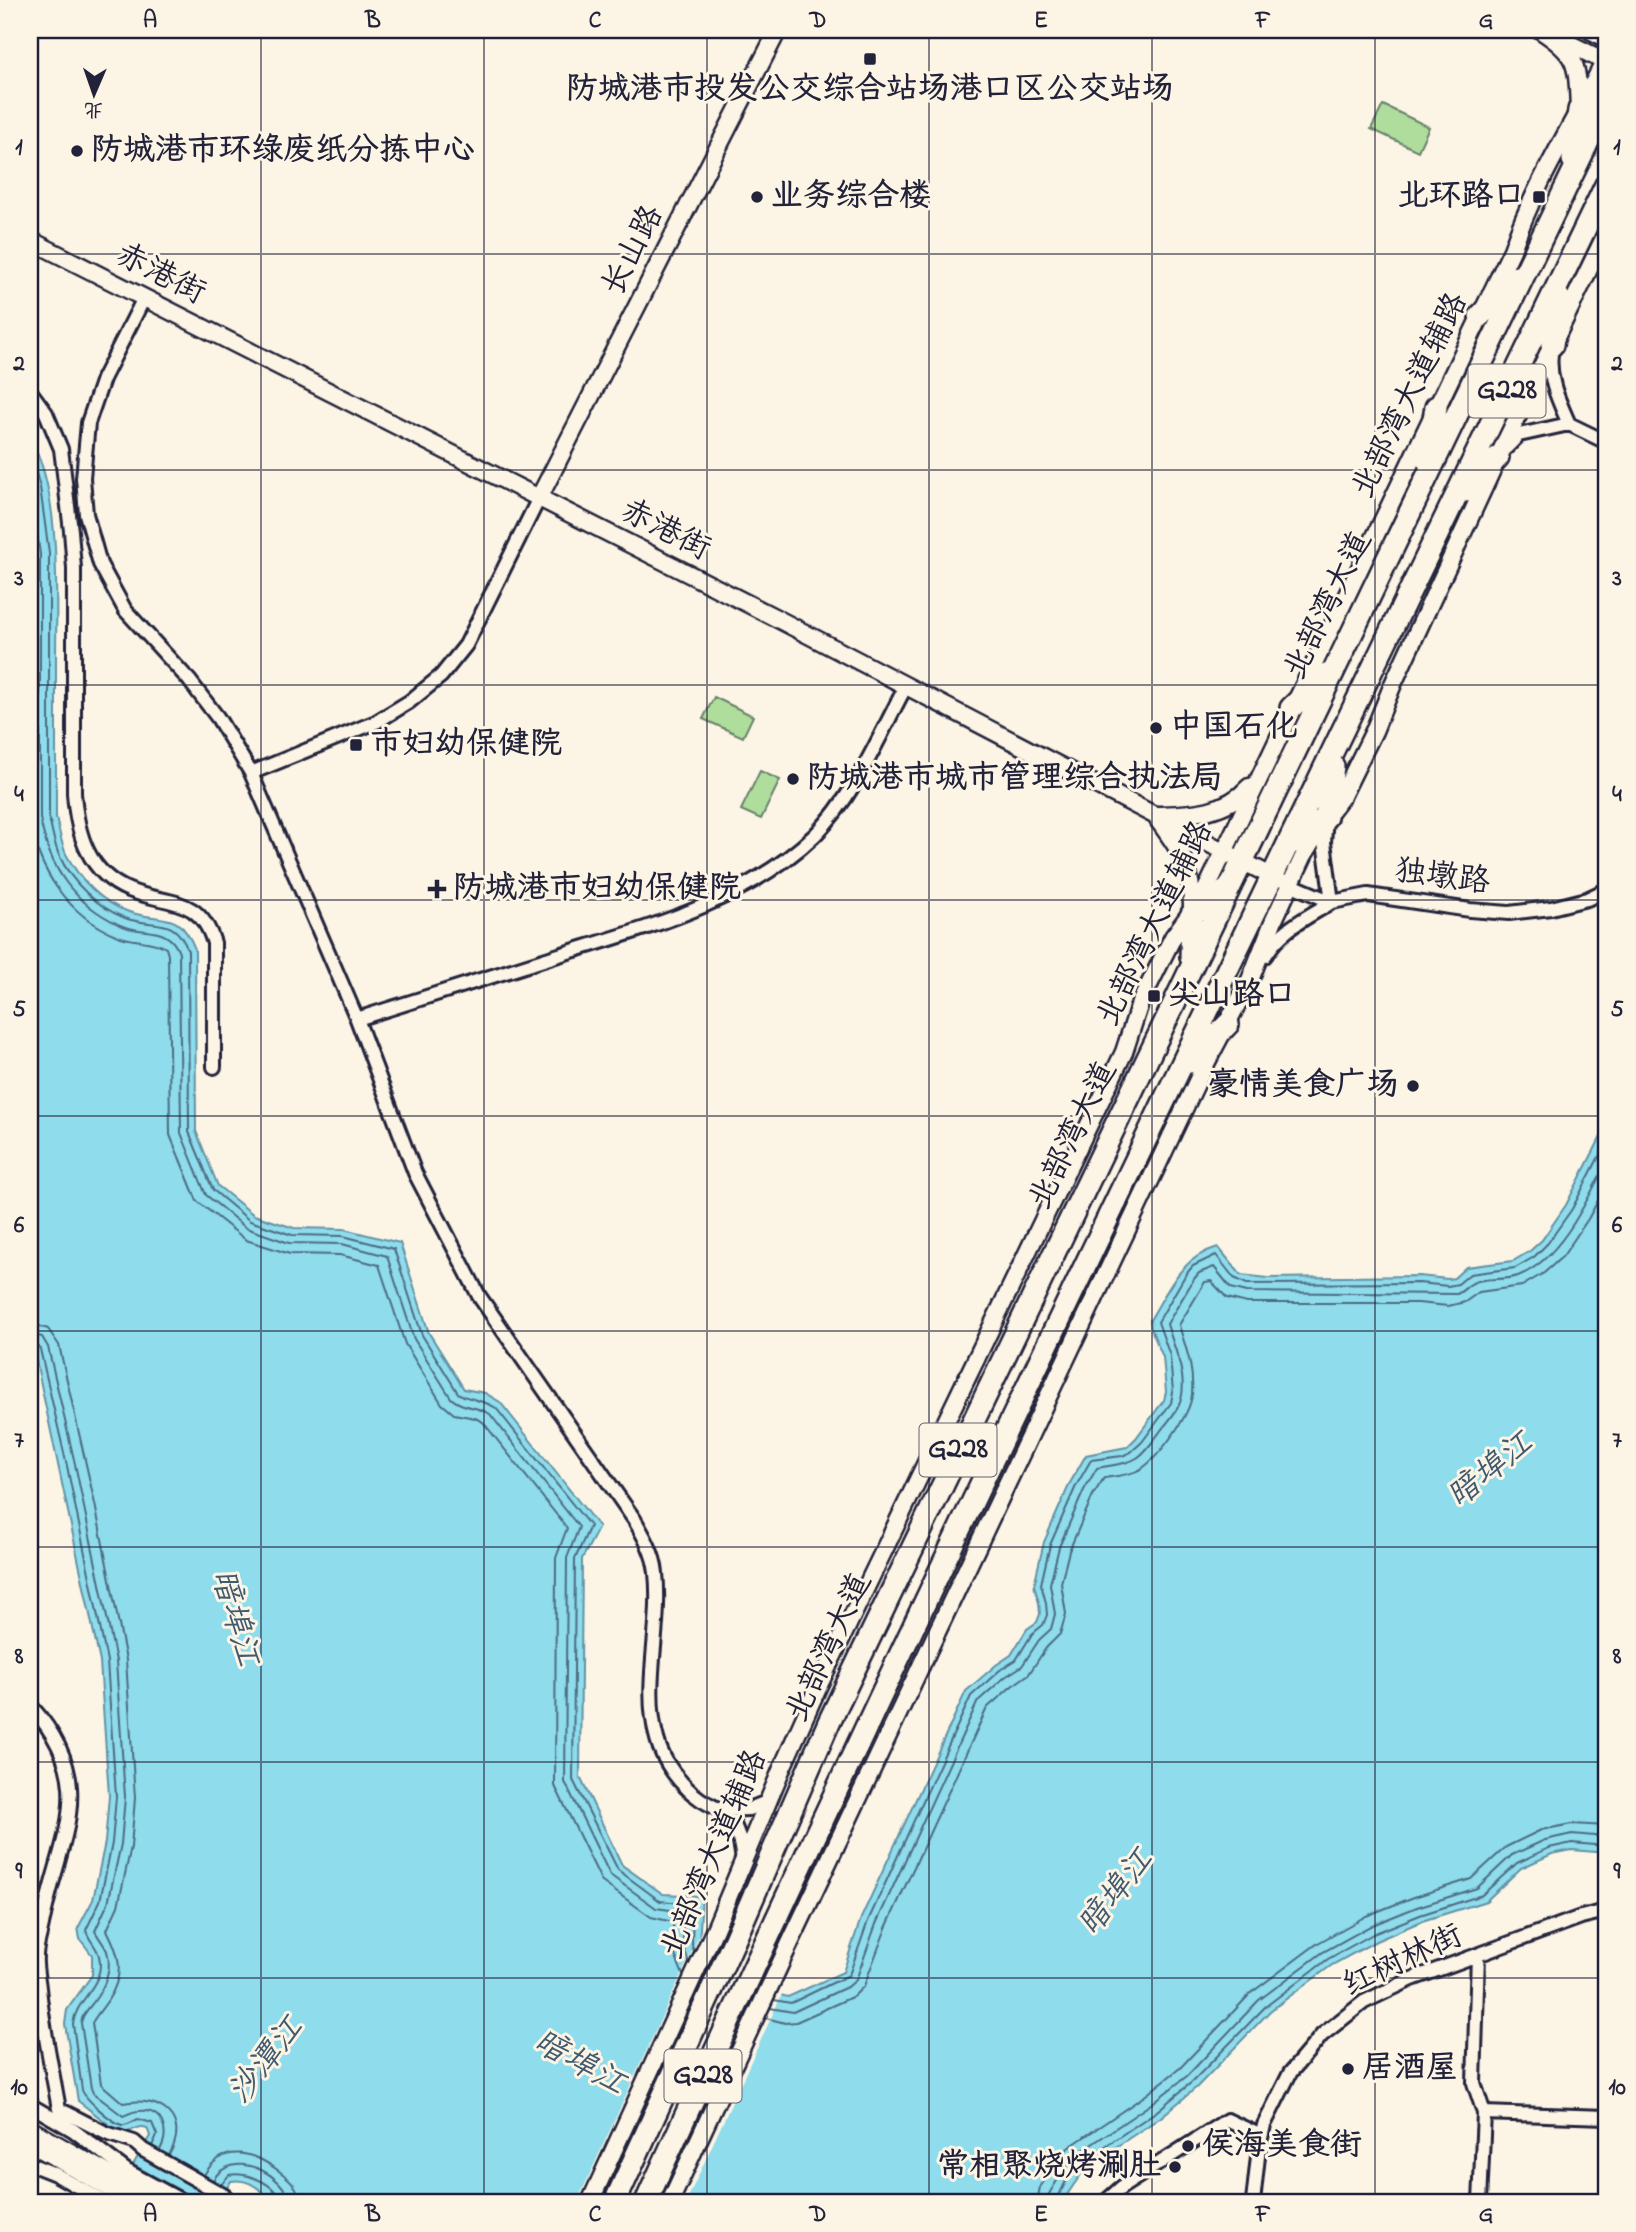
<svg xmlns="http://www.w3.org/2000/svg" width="1636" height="2232" font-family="'Indie Flower','LXGW WenKai TC',sans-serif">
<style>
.green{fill:#afdd9c;stroke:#68806c;stroke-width:2}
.water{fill:#8edcec;stroke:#6392a5;stroke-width:2}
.pier{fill:#fcf5e5}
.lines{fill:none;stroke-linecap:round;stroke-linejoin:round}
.shore{stroke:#4d6c82;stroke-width:2}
.street-casing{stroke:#22223b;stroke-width:18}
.secondary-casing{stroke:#22223b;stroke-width:21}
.highway-casing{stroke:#22223b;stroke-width:26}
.street{stroke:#fcf5e5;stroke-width:12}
.secondary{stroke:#fcf5e5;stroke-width:16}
.highway{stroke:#fcf5e5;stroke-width:21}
.grid{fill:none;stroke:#22223b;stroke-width:2;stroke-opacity:0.55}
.poi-dot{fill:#22223b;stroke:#fcf5e5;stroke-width:2.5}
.labels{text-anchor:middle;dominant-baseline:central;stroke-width:6;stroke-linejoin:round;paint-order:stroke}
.shield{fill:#fcf5e5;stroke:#63616e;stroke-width:2}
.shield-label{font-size:30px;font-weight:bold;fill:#22223b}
.poi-label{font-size:32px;font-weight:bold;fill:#22223b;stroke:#fcf5e5;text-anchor:start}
.street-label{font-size:32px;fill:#22223b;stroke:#fcf5e5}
.water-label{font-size:33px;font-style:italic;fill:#425a70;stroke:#fcf5e5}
.neatline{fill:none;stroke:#22223b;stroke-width:2.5}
.grid-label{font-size:23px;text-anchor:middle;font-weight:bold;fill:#22223b}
</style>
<rect width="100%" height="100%" fill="#fcf5e5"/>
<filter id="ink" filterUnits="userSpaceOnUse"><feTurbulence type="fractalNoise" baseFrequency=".0143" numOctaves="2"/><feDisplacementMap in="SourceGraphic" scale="14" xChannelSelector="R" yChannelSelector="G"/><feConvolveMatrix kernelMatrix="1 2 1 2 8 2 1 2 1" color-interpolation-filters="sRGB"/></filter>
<g filter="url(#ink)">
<path class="green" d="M1383,105L1429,127L1418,151L1371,129Z
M714,697L753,716L743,737L703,719Z
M760,771L780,780L761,819L741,810Z"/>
<path class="water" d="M30,439C62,490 56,602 56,661C56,713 56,765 56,817C59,829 61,843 66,854C79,879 102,903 129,912C163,923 179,909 195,949L196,1131L218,1186L254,1215L294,1228L344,1229L400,1243L429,1333L464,1389L485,1393L500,1402L599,1527L582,1559L580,1777L622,1865L663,1894L702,1896L699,1945L714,1978L788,1997L843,1972L861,1918L966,1691L996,1665L1011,1655L1027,1629L1037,1622L1040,1614L1039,1603L1034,1585L1044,1542L1070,1483L1086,1455L1127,1447L1136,1438L1164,1400L1166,1392L1163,1357L1151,1329L1150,1320C1169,1289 1180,1258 1218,1247L1241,1275L1268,1278L1419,1276L1448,1279L1454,1278L1466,1267L1513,1261L1530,1251L1542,1240L1566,1205L1606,1127V1853L1572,1850L1552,1854L1521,1868L1486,1901L1422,1921L1376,1941L1332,1965L1270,2011L1197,2087L1161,2117L1086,2167L1062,2202H278C261,2193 251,2177 231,2181L219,2202H111L150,2136L147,2128C139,2125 135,2129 127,2133L116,2130L78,2101L65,2024L67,2010L92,1975V1955L80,1939L78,1928L93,1900L105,1842L109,1796L100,1662L30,1333Z"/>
<path class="pier" d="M703,1927L702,1944L716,1975L783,1992L686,2202H577Z"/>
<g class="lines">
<path class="shore" d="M30,453L40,487L49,553V818C52,829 54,844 59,855C71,882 97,907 125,918C154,929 175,914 188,951L189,1132L213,1190L250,1221L292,1235L343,1236L394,1249L422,1335L458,1393C468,1400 482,1399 496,1408L590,1526L575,1559L573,1780L618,1870L660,1901L693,1904L692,1945L694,1952
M30,484L40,554V818C49,868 73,903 120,925C143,936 169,924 179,953L181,1133L206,1195L246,1228L289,1243L342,1244L387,1256L414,1339L451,1398C461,1408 477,1406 490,1414L579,1527L567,1558L565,1782L610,1875L656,1908L684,1912L683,1946L689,1962
M30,567V818C37,870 68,916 118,936C133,942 152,940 166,948L168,955L170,1135L197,1201L246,1240L290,1254L340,1255L379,1265L405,1344L442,1404L454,1414L475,1418L483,1422L567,1528L556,1558L555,1786L602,1882L651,1917L673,1922V1950L683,1975
M30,1323L48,1329L59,1345L95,1504L126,1660L135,1798L131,1847L118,1906L107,1930C120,1955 125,1974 108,2000C103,2008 96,2015 92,2023L101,2084L123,2103C160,2095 191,2118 169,2155
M30,1334L42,1337L48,1347L75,1464L116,1661L125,1797L121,1844L108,1903L95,1931C98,1937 104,1944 107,1951C113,1971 104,1988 92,2004C87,2010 82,2015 81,2023L91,2088L93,2093L123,2116C128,2114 133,2111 139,2111C163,2109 170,2132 160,2150
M30,1343L36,1344L40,1349L67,1466L107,1661L116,1797L112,1843L100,1901L86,1930C88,1940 97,1946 99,1956C106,1985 76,1998 73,2024L82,2090C85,2099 113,2123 122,2125C128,2126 133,2121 138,2119L152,2123L157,2135L152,2146
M774,2000L791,2003L849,1975L868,1921L971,1696L1000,1670L1016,1660L1032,1634L1043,1625L1047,1615L1046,1603L1041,1584L1050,1545L1076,1486L1091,1460L1122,1456L1131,1452L1142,1442L1171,1403L1173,1392L1170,1356L1158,1322L1186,1274L1193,1266L1216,1255L1234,1278L1247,1284L1419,1283L1448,1286L1458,1284L1470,1274L1515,1268L1534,1257L1548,1243L1572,1209L1606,1143
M770,2008L793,2012L849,1986L856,1980L876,1924L978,1701L1005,1677L1022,1666L1039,1640L1051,1629L1055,1614L1050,1584L1059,1547L1084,1490L1097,1468C1137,1461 1137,1464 1162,1429C1168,1422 1174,1415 1178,1407C1191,1382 1174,1348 1167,1324L1194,1279L1199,1273L1214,1267L1231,1288L1247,1292L1457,1294C1464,1291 1468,1284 1475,1282C1488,1277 1504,1281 1518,1276C1560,1260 1587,1201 1606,1163
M766,2018L785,2023L796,2022L854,1996L864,1986L886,1928L987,1708L1012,1686L1029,1674L1046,1648L1060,1634L1066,1614L1061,1583L1069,1551L1093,1495L1104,1478C1116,1476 1129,1476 1141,1469C1158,1458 1191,1415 1192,1394C1194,1367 1186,1349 1179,1325L1205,1282L1211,1281L1227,1298L1247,1303H1418L1448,1306L1465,1302L1479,1292L1522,1286L1544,1273L1563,1256L1588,1219L1606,1186
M204,2175C223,2142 254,2152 279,2171C291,2180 299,2187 299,2202
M213,2180C233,2146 287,2176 289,2202
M221,2185L229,2175C246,2171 277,2184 280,2202
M1037,2202L1040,2187L1068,2148L1146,2095L1180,2068L1251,1993L1318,1943L1366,1916L1414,1897L1471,1879L1506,1847L1541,1830L1572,1824L1606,1826
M1047,2202L1049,2194L1058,2179L1076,2155L1151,2104L1187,2076L1259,2000L1323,1952L1370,1926L1417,1907L1477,1888L1512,1855L1545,1840L1572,1834L1606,1837
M1056,2202L1065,2183L1082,2162L1157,2111L1192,2082L1265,2007L1328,1959L1373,1934L1420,1915L1482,1895L1517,1863L1549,1848L1572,1843L1606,1846"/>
<g class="street-casing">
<path id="street" d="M144,298L103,379L88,423L83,478L86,514L100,564L125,610L189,680L218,718L251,773L357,1019L415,1173L479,1296L634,1519C644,1536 654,1553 656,1573C662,1628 642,1685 657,1739C663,1762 680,1785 700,1799C710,1806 723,1809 731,1820C739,1831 741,1847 743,1860
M1551,354C1548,380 1559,401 1569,424
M30,391L46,413L61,449L71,531L74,568V793C77,834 88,873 129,890C167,906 199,894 214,943V1067
M1506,448L1519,435L1569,424L1606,442
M251,773L376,722L409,702L441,676L466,645L539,498
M1273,877L1332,902L1368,895L1470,910L1509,913L1551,908L1587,899L1606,890
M1265,956C1281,929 1306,918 1332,902L1324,842L1326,819
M357,1019C424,998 491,976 559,955C649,927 745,902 815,835C855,796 880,734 906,686
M30,1705C102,1785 59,1836 42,1925C40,1935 36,1946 36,1956C35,1967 38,1978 39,1988C43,2029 52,2069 59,2109L106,2133L134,2142L143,2150L225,2196
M721,1810L749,1809L769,1801
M1478,1955L1474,2083L1484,2113L1480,2202
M30,2105L73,2130L127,2171L184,2202
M1484,2113L1606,2117
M30,2164L55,2174L105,2202
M1105,2202L1122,2187L1227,2120L1261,2136
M1253,2202L1259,2147L1264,2125L1290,2073L1322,2035L1364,2002L1412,1979L1581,1917L1606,1911"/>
</g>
<g class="secondary-casing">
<path id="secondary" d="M1540,30C1579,55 1577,65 1579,109
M1590,30L1606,38
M1560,39L1606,62
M30,240L774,617L1273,877
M539,498L778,30
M1157,815C1190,814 1225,814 1249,787
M1158,820C1184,855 1193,869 1192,914
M30,2129L158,2202
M30,2143L133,2202
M590,2202L715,1929L782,1768L818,1687L1124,1052L1140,1003L1173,937L1203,896L1512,250C1535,182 1575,122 1606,58
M670,2202L782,1960L1203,1069L1250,980L1273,922L1304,855L1326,817L1342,796L1374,731L1393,684L1498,457L1606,234"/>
</g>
<g class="highway-casing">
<path id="highway" d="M1573,160L1579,110L1606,94
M1480,316L1516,277
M1552,345L1559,298
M1427,460L1436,407
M1466,491L1498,457
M1291,708L1325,675
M1292,843L1326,817L1333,766
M1191,957L1192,914L1225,891
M1191,1062L1228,1024
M615,2202L735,1939L829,1722L1606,104
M646,2202C955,1525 1283,856 1606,185"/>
</g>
<use href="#street" class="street"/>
<use href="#secondary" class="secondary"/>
<use href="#highway" class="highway"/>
</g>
</g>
<path class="grid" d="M261,30V2202M484,30V2202M707,30V2202M929,30V2202M1152,30V2202M1375,30V2202M30,254H1606M30,470H1606M30,685H1606M30,900H1606M30,1116H1606M30,1331H1606M30,1547H1606M30,1762H1606M30,1978H1606"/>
<g class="poi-dot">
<rect x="863" y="52" width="14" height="14" rx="3.5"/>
<circle cx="77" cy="151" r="7"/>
<circle cx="757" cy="197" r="7"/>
<rect x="1532" y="190" width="14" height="14" rx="3.5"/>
<circle cx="1156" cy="728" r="7"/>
<rect x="349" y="738" width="14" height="14" rx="3.5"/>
<circle cx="793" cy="779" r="7"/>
<path d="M433.5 878.5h7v7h7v7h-7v7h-7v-7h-7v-7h7z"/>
<rect x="1147" y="989" width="14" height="14" rx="3.5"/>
<circle cx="1413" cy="1086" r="7"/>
<circle cx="1348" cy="2069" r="7"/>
<circle cx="1188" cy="2146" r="7"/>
<circle cx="1175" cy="2167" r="7"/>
</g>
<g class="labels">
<g class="shield">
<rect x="1468.5" y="364.5" width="77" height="53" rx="5"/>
<rect x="919.5" y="1423.5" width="77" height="53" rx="5"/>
<rect x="664.5" y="2049.5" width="77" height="53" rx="5"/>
</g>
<g class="shield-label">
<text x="1507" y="391">G228</text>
<text x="958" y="1450">G228</text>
<text x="703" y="2076">G228</text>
</g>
<g class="poi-label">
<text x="870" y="90" text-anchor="middle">防城港市投发公交综合站场港口区公交站场</text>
<text x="91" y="151">防城港市环绿废纸分拣中心</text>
<text x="771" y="197">业务综合楼</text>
<text x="1525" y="197" text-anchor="end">北环路口</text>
<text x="1170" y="728">中国石化</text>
<text x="370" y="745">巿妇幼保健院</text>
<text x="807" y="779">防城港市城市管理综合执法局</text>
<text x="453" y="889">防城港市妇幼保健院</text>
<text x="1168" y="996">尖山路口</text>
<text x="1399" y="1086" text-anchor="end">豪情美食广场</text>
<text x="1362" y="2069">居酒屋</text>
<text x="1202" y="2146">侯海美食街</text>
<text x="1161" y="2167" text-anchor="end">常相聚烧烤涮肚</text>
</g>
<g class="street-label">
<text transform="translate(634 251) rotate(-63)">长山路</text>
<text transform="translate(160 275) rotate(27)">赤港街</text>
<text transform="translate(1411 396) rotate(-64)">北部湾大道辅路</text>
<text transform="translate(665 531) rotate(27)">赤港街</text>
<text transform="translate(1329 606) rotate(-64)">北部湾大道</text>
<text transform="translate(1442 878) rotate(7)">独墩路</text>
<text transform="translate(1156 924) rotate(-64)">北部湾大道辅路</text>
<text transform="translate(1074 1136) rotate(-64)">北部湾大道</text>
<text transform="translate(830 1648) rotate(-65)">北部湾大道</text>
<text transform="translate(715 1855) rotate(-67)">北部湾大道辅路</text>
<text transform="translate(1403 1962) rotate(-25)">红树林街</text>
</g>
<g class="water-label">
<text transform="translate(1491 1471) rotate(-39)">暗埠江</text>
<text transform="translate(234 1618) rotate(74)">暗埠江</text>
<text transform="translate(1117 1893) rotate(-52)">暗埠江</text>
<text transform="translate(267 2061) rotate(-52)">沙潭江</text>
<text transform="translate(579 2064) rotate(29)">暗埠江</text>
</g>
</g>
<rect width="1636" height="2232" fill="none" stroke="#fcf5e5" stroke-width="77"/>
<g transform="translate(94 94) rotate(182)" stroke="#fcf5e5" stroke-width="5" paint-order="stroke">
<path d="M0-5L12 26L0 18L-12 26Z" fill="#22223b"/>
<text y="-10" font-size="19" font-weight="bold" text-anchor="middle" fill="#22223b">北</text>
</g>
<rect x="38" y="38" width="1560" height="2156" class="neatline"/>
<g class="grid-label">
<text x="150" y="27">A</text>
<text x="373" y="27">B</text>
<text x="595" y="27">C</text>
<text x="818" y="27">D</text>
<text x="1041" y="27">E</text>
<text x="1263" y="27">F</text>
<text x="1486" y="27">G</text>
<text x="19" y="154">1</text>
<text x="1617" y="154">1</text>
<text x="19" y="370">2</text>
<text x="1617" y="370">2</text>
<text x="19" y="585">3</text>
<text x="1617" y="585">3</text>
<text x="19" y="801">4</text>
<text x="1617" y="801">4</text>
<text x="19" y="1016">5</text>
<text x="1617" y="1016">5</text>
<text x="19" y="1232">6</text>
<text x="1617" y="1232">6</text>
<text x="19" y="1447">7</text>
<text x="1617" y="1447">7</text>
<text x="19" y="1663">8</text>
<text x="1617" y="1663">8</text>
<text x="19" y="1878">9</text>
<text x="1617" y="1878">9</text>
<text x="19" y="2094">10</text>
<text x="1617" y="2094">10</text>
<text x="150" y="2221">A</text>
<text x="373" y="2221">B</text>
<text x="595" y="2221">C</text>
<text x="818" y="2221">D</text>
<text x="1041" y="2221">E</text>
<text x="1263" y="2221">F</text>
<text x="1486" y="2221">G</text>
</g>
</svg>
